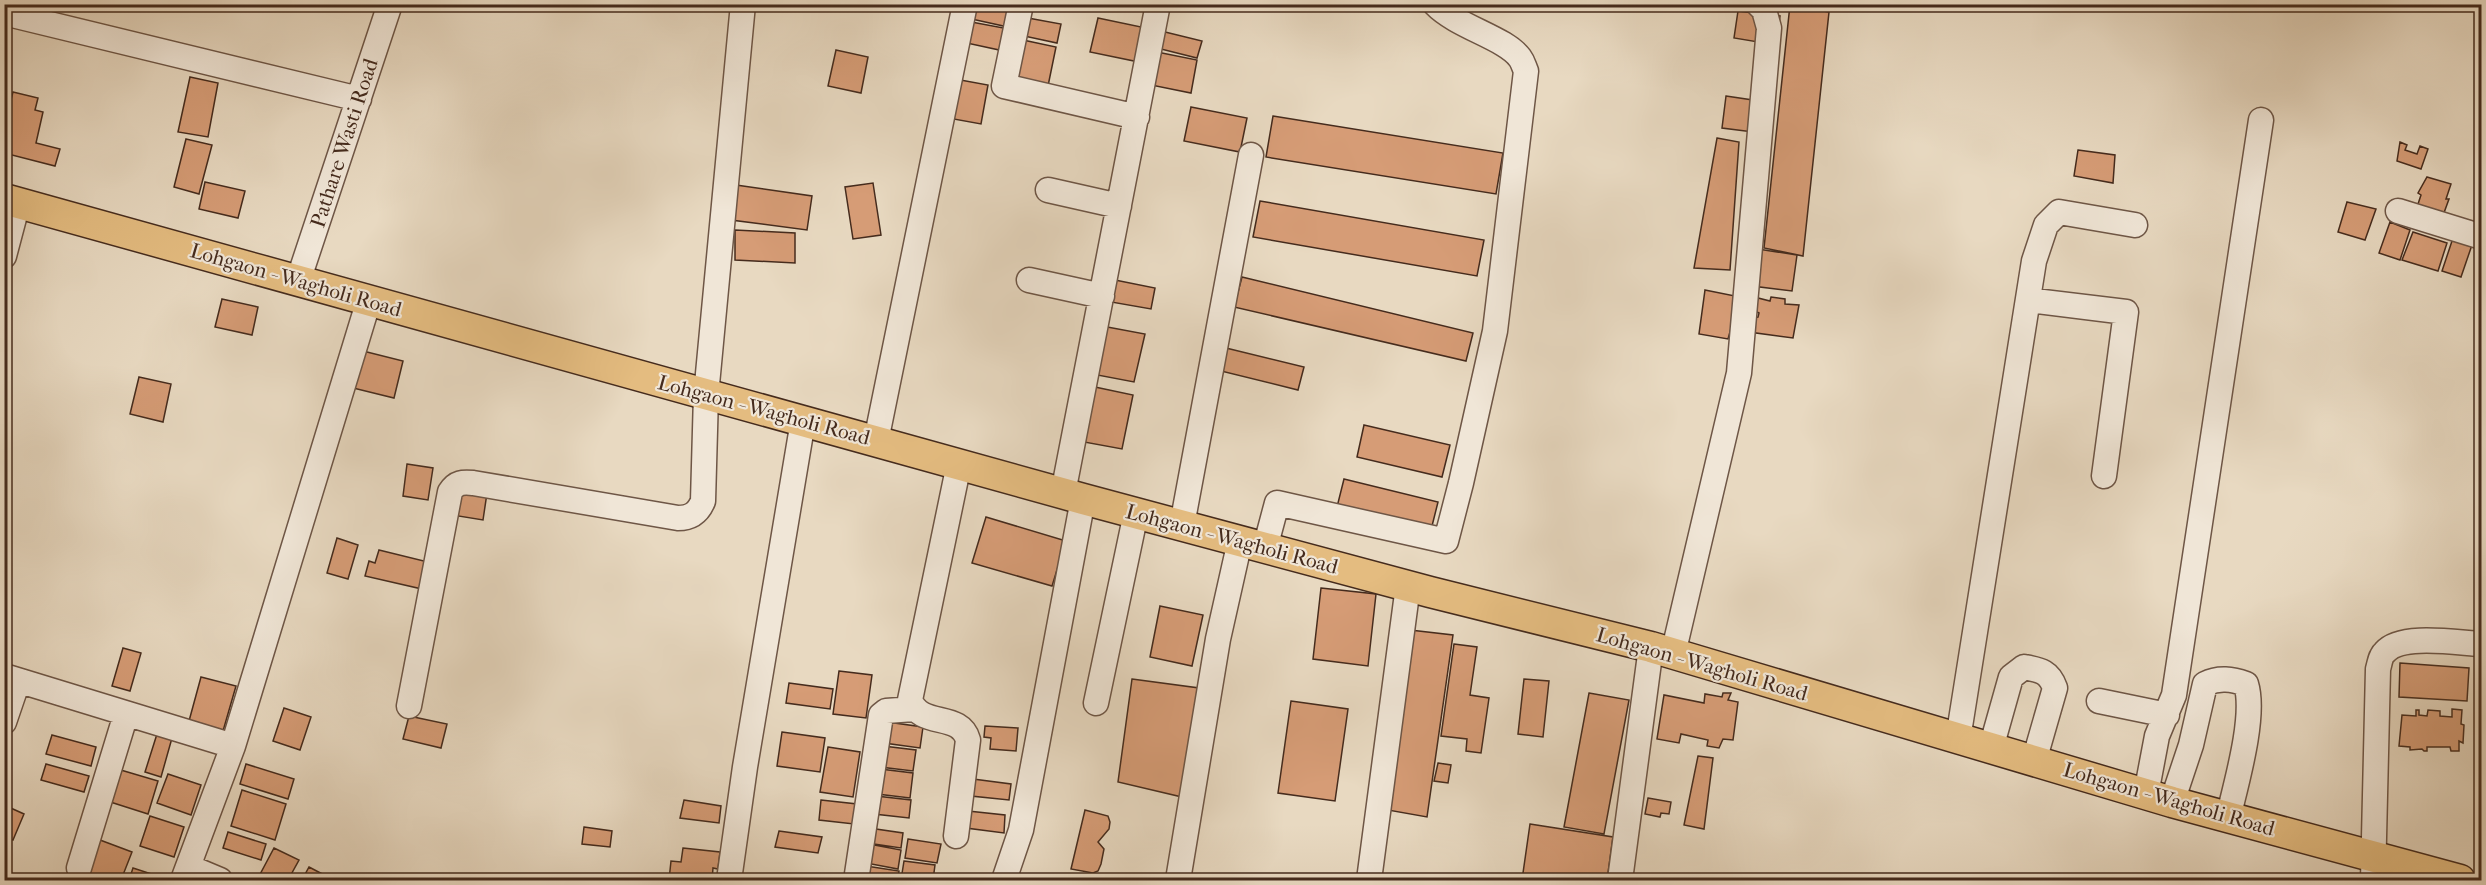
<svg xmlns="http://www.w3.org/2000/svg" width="2486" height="885" font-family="'IM FELL French Canon',serif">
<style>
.building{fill:#d69c76;stroke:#452b1d;stroke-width:1.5}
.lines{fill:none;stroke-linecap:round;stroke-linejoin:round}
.minor-casing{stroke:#6e5646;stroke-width:27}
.major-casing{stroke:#452b1d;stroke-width:33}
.minor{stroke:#f0e6d7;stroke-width:24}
.major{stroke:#e4bc80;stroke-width:30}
.labels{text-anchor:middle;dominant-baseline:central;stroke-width:4.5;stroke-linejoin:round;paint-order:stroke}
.street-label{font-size:21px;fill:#452b1d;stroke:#f0e6d7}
</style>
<rect width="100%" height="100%" fill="#e8d9c1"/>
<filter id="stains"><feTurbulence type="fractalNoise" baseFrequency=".00333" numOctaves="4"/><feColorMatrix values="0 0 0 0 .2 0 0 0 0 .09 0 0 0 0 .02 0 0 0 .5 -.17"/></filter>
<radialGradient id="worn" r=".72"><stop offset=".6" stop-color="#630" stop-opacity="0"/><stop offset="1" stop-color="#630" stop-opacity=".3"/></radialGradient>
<path class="building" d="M971,4H1013L1008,27L967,18Z
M1790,5L1829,12L1803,256L1764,248Z
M1738,11L1780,16L1776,45L1734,38Z
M1028,18L1061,24L1057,43L1024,36Z
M1098,18L1146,28L1139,62L1090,52Z
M966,21L1009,29L1004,51L962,42Z
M1161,31L1202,41L1197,58L1157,48Z
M1023,40L1056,47L1048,86L1015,79Z
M836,50L868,57L861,93L828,86Z
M1157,52L1197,60L1191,93L1151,85Z
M190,77L218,83L208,137L178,132Z
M955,79L988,85L981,124L948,118Z
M13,92L38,98L35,110L43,112L36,143L60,149L55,166L4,153V126Z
M1726,96L1766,102L1761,133L1722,128Z
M1191,107L1247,118L1240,152L1184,141Z
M1273,116L1503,153L1496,194L1266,157Z
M1717,138L1739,142L1730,270L1694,268Z
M186,139L212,145L199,194L174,187Z
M2400,142L2407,145L2405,150L2417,154L2420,146L2428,149L2421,169L2397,161Z
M2078,150L2115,155L2113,183L2074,176Z
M2427,177L2451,184L2446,199H2449L2441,221L2415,213L2421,195L2418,193Z
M205,182L245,191L238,218L199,209Z
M873,183L881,235L853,239L845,187Z
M736,185L812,196L807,230L731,220Z
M2482,198V214L2477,212Z
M1260,201L1484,240L1477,276L1253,237Z
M2347,202L2376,209L2365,240L2338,232Z
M2390,222L2410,230L2400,260L2379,253Z
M735,230L795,233V263L735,260Z
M2413,232L2447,243L2438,271L2402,260Z
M2454,235L2473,242L2461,277L2442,271Z
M1758,249L1797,255L1792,291L1752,286Z
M1242,277L1473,333L1466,361L1234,307Z
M1115,280L1155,288L1151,309L1111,302Z
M1705,290L1740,297L1728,339L1699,334Z
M1771,297L1785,299V304L1799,305L1793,338L1749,332L1752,318L1758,317L1759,313L1755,311L1758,298L1770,301Z
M222,299L258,307L252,335L215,327Z
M1102,326L1145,334L1134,382L1092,374Z
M1226,348L1304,367L1298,390L1221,371Z
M359,350L403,361L394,398L349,387Z
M139,377L171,384L163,422L130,414Z
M1095,387L1133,395L1122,449L1084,442Z
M1364,425L1450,445L1442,477L1357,457Z
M407,464L433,468L428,500L403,496Z
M1344,479L1438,502L1430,534L1336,511Z
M456,488L487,493L483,520L452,515Z
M986,517L1066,541L1052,586L972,563Z
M337,538L358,545L348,579L327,573Z
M379,550L428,562L422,589L365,576L369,561L375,563Z
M1321,588L1376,594L1368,666L1313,659Z
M1160,606L1203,615L1192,666L1150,657Z
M1410,630L1453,635L1427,817L1382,809Z
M1454,644L1477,647L1470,695L1489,698L1481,753L1466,751L1467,739L1441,736Z
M123,648L141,653L130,691L112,686Z
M2400,663L2469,668L2467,701L2399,697Z
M839,671L872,675L866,718L833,714Z
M201,677L236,686L223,731L189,721Z
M1132,679L1199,688L1182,797L1118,782Z
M1524,679L1549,681L1543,737L1518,734Z
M789,683L833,689L830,709L786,703Z
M1589,693L1629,700L1604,834L1564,827Z
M1723,693H1731L1728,700L1738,702L1733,740L1723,739L1719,748L1707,746L1708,740L1681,734L1679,743L1657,739L1664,695L1704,703L1705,694L1722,697Z
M1291,701L1348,709L1335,801L1278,793Z
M284,708L311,717L300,750L273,741Z
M2452,709L2462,710L2461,724L2464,725L2463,743L2459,741V751H2451L2450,747H2427V751H2424L2422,749L2410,750V747L2399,746L2402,715L2416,716V710H2419V715L2427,716L2428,710L2440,711V716L2452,717Z
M409,716L447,724L441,748L403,739Z
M887,722L923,727L920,748L884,743Z
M985,726L1018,728L1016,751L990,749L991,738L984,737Z
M782,732L825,738L820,772L777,766Z
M157,734L172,738L161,777L145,772Z
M52,735L96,747L91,766L46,754Z
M883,746L916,750L913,771L880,767Z
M828,747L860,752L853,797L820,792Z
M1698,756L1713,758L1704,829L1684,825Z
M1438,763L1451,765L1448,783L1434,781Z
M46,764L89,776L84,792L41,780Z
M246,764L294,779L288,799L240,784Z
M114,768L158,781L148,814L104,800Z
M880,769L913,773L910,798L877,794Z
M168,774L201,785L191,815L157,803Z
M973,779L1011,784L1009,800L971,796Z
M242,790L286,804L275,840L231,826Z
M876,796L911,800L909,818L874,814Z
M1648,798L1671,802L1669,814L1661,813L1660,817L1645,814Z
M684,800L721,806L719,823L680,818Z
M821,800L857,804L854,824L819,820Z
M4,805L24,814L13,840L4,836Z
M1085,810L1108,816L1110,822L1109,829L1098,842L1104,849L1101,864L1098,871L1093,873L1071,869Z
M968,811L1005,815L1004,833L966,828Z
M150,816L184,827L174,857L140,846Z
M1530,824L1613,837L1607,880H1522Z
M584,827L612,831L610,847L582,844Z
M869,828L903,833L901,848L867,843Z
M779,831L822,837L818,853L775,847Z
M228,832L266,844L261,860L223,848Z
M908,839L941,844L937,863L905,858Z
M100,840L132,852L121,880H84Z
M869,844L901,850L898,869L866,863Z
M274,848L299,860L288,880H257Z
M683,848L720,852L718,869L713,868L712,880H669L671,861L681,862Z
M904,861L935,865L933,880H901Z
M866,866L899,871L897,880H864Z
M309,867L330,878L328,880H302Z
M133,868L167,879L166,880H129Z
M1420,876L1446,880H1419Z"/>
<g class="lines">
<g class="minor-casing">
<path id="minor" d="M1021,4L1004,86L1137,117
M4,13L359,99
M1048,190L1119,206
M2398,211L2482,237
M4,256L18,203
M1029,280L1102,296
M298,281L390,4
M2028,300L2126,312L2104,476
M876,441L965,4
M1063,493L1158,4
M1182,525L1251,155
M1265,548L1277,503L1446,541L1461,483L1495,331L1526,71C1524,67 1523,62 1520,58C1506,38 1457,27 1435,4
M1673,654L1739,373L1769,28L1764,10L1758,4
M4,676L233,746
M2099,701L2167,715
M1096,703L1136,513
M409,706L450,492C456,482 463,482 473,483L678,518C691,518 698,513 703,501L706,395L743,4
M4,722L18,681
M1958,739L2034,261L2046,225L2059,212L2135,225
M1991,748L2011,677L2024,667C2040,670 2049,671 2055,688L2034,761
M2146,794L2157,736L2174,695L2261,120
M2172,802L2191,745L2205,684C2219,677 2232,679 2246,684C2256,716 2236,784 2228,818
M956,836L968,740C960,711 921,729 910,700L959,464
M189,867L220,880
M79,868L126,714
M857,874L881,715L886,711L914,709
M183,880L233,746L369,300
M729,880L745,767L803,421
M1004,880L1021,830L1083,499
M1178,880L1218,639L1240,541
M1369,880L1408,586
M1620,880L1651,647
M2373,880L2378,669C2380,663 2380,656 2385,652C2401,633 2458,643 2482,644"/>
</g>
<g class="major-casing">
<path id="major" d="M4,199L1083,499L1430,592L1651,647L2172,802L2460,880"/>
</g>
<use href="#minor" class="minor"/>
<use href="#major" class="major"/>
</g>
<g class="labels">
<g class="street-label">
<text transform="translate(344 143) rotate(-72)">Pathare Wasti Road</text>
<text transform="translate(296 280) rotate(16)">Lohgaon - Wagholi Road</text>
<text transform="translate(764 410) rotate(15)">Lohgaon - Wagholi Road</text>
<text transform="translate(1232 539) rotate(15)">Lohgaon - Wagholi Road</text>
<text transform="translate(1702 664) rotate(16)">Lohgaon - Wagholi Road</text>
<text transform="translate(2169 799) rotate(16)">Lohgaon - Wagholi Road</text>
</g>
</g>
<rect width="2486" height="885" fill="none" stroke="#e8d9c1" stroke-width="24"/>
<rect x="6" y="6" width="2474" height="873" fill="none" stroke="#452b1d" stroke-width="3"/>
<rect x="12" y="12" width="2462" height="861" fill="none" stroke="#452b1d" stroke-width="1.5"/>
<rect width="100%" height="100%" filter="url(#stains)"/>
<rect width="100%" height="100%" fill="url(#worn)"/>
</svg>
